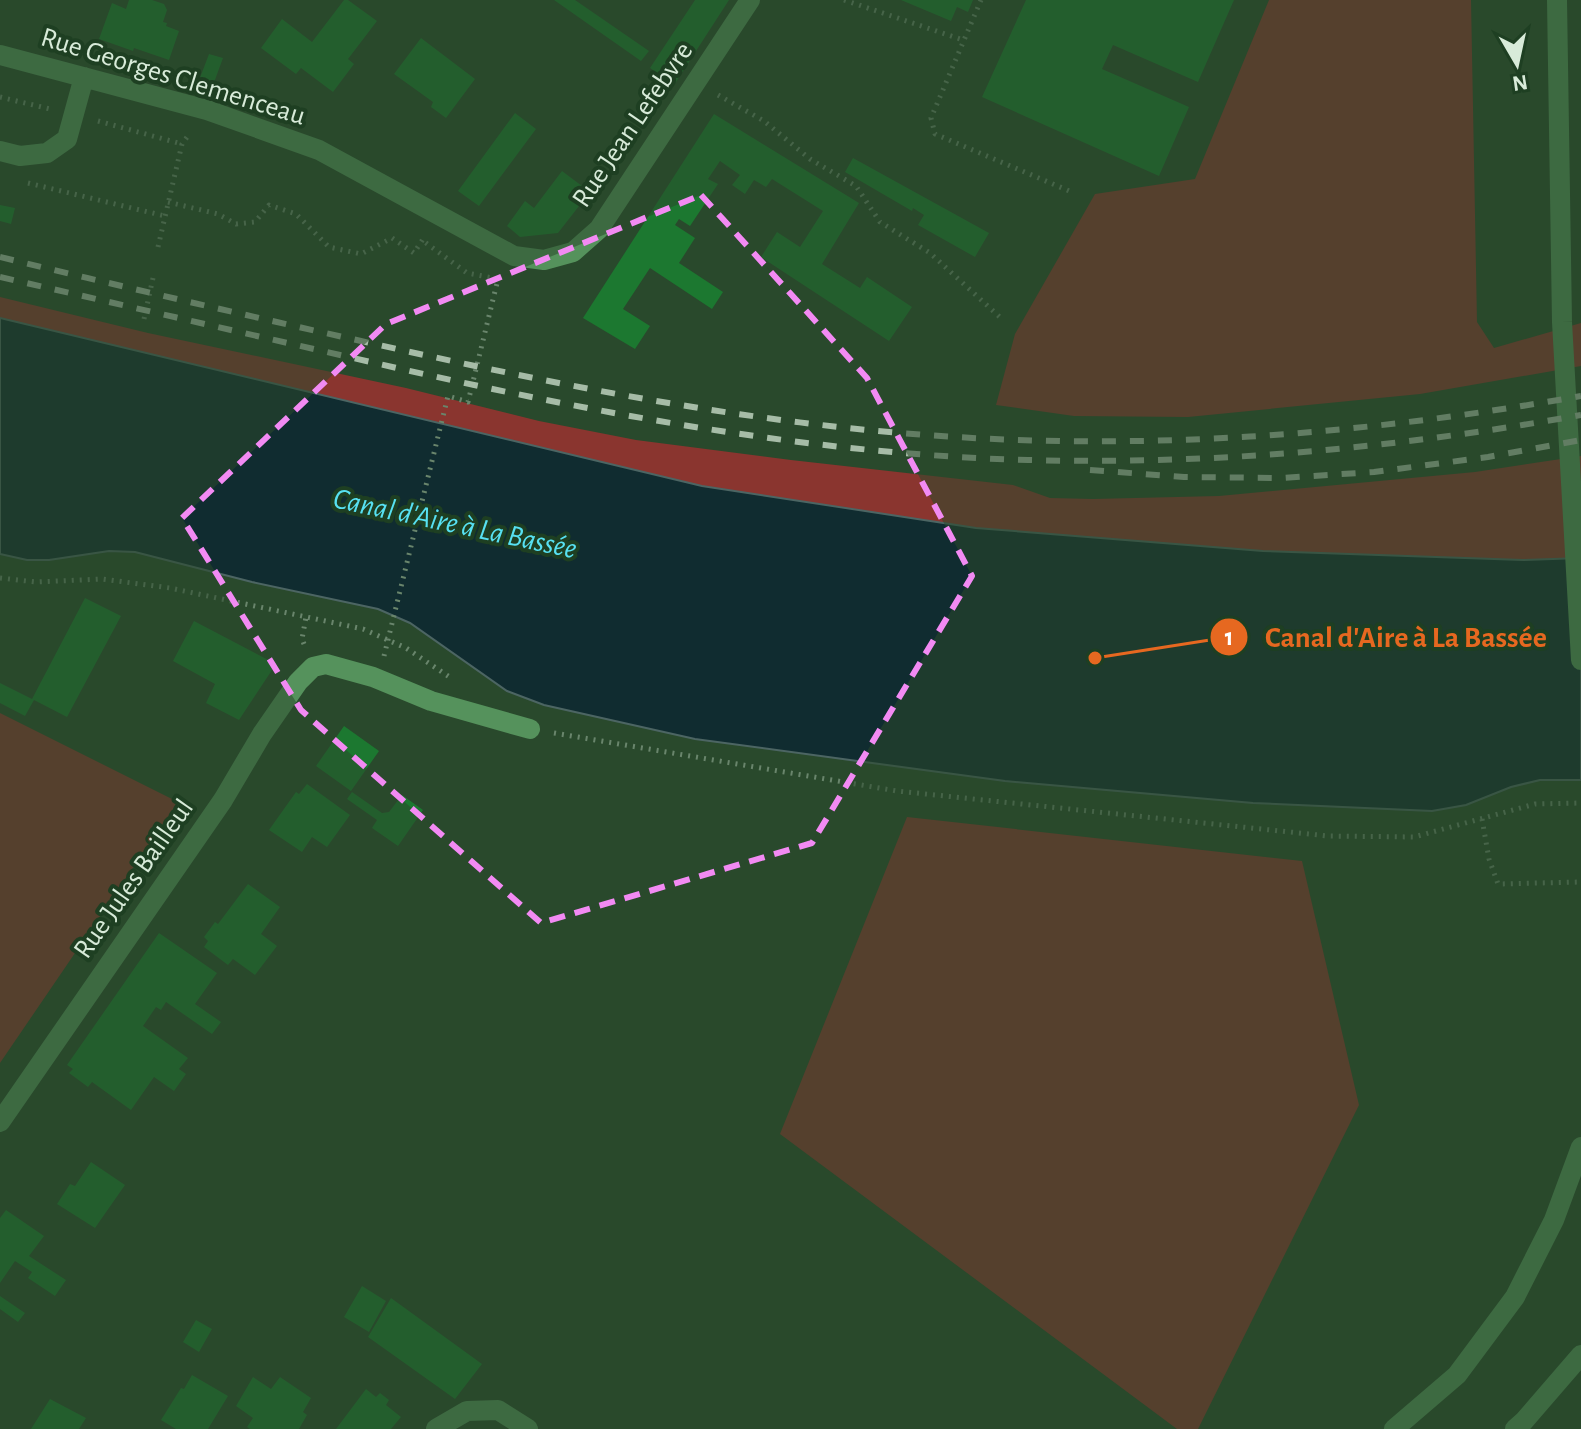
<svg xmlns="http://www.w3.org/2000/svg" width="1581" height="1429" font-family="'Alegreya Sans',sans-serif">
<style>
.green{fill:#8a352f}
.water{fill:#102c30;stroke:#4c6563;stroke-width:2}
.building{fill:#1c7830}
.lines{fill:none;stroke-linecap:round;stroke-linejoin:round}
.path{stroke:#69856c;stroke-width:5;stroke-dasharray:2 6;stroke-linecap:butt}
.minor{stroke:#55925c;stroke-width:20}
.rail{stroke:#a6bca7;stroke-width:6;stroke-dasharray:14 14;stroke-linecap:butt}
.marked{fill:none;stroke:#f28af3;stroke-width:6;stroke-dasharray:16 10;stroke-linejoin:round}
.labels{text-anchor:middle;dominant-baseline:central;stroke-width:8;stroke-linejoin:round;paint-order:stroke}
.street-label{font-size:28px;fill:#d8ebd9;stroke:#1e3f22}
.water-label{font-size:30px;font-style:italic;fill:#57e1f2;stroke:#1e3f22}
.leader{fill:none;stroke:#e66820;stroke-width:3}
.callout-dot{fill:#e66820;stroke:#1e3f22;stroke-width:3}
.mark-label{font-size:24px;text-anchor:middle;font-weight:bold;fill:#fff}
.callout-label{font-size:30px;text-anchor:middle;font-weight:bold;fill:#e66820;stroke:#1e3f22;stroke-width:8;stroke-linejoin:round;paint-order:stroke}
</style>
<rect width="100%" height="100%" fill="#29492c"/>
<path class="green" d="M1269,0H1471L1477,322L1494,348L1581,323V366L1420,394L1188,417L1074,416L996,405L1015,334L1095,194L1195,179Z
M0,297L148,333L406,388L539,421L636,440L791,460L1013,485L1050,498L1093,499L1219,496L1475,472L1581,456V558L1523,560L1263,551L976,528L702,486L0,318Z
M0,713L178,802L0,1063Z
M907,817L1302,861L1359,1105L1198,1429H1177L780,1134Z"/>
<path class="water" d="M0,318L702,486L976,528L1263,551L1523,560L1581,558V780H1540L1511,787L1466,805L1432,811L1253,803L1005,781L695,739L544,705L507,691L410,623L378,609L252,582L135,552L109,551L49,560H27L0,554Z"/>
<path class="building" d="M129,0H152L164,4L167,10L163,22L167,23L166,26L179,31L169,60L134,48L133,51L99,39L112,3L126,9Z
M344,0H348L377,21L348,59L354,64L333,92L301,68L296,74L261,48L282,19L312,42Z
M554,0H575L649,51L641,61Z
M695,0H729L674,85L650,68Z
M901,0H973L968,12L957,7L951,21Z
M1026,0H1234L1198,82L1113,45L1102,69L1189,107L1159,176L982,97Z
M421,38L475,79L446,118L431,107L433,102L394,74Z
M209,54L223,58L212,88L198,83Z
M515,113L536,129L479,206L458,191Z
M714,114L859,203L822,264L860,288L867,277L912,307L889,341L761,257L777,232L800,247L823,211L772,179L766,187L754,180L745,194L732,185L740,175L720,161L708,179L718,184L690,226L679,219L675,225L695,238L679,263L723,292L712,309L650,268L623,309L650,326L635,349L583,318Z
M853,158L989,233L975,257L918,225L924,215L913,208L912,211L845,172Z
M562,171L590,192L558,233L520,237L507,226L525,201L534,208Z
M0,205L15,208L11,224L0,221Z
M85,598L121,616L67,717L34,700L25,716L0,703V683L32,699Z
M194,621L276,664L239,720L206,703L215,684L173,661Z
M344,726L379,751L351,791L316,766Z
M307,784L350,815L327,847L312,837L302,852L269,830L296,792L299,794Z
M352,792L382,813L389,812L402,795L423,810L398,846L372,828L377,820L347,799Z
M248,884L280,907L261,934L277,946L255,975L233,959L228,965L204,947L208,941L204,937L215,922L218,924Z
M159,933L217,973L195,1004L221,1022L212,1034L166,1002L161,1010L156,1007L143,1026L188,1058L179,1069L186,1074L174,1091L154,1077L131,1110L92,1082L88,1087L69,1073L73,1069L67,1065Z
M91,1162L125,1185L95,1228L57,1204L70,1184L75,1186Z
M6,1210L44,1236L29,1256L66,1280L55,1296L28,1278L32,1272L15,1261L0,1283V1218Z
M362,1286L386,1301L369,1332L344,1317Z
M0,1296L25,1313L18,1322L0,1309Z
M391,1298L482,1364L455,1399L368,1337Z
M196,1320L212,1329L199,1352L183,1342Z
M192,1375L228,1396L208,1429H176L161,1420L181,1388L184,1389Z
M253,1377L271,1389L280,1377L311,1398L303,1412L307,1415L299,1429H250L247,1427L253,1418L236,1406Z
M366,1389L376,1397L380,1393L389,1400L386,1405L401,1417L391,1429H336Z
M50,1399L86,1418L79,1429H31Z"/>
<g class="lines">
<path class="path" d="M844,0L963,40
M981,0L931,118L935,134L1074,193
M718,95L764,121L810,159L856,186L880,222L930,253L1003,320
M0,97L50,109
M98,121L182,144
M28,183L165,216
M168,202L218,214L236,224L255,222L269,205L296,214L329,247L361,254L392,238L414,253L423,239
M158,247L182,144L190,133
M144,319L153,278
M0,578L36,582L102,579L170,588L363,629L406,648L451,678
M304,644L302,639L306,617
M384,656L448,396L468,402L498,279L467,273L422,240
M554,733L897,791L1328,836L1414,837L1535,804L1581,803
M1482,819L1489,859L1498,884L1581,882"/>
<path class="minor" d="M1557,0L1562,322L1581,660
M0,55L207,110L319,150L514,256L544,260L573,252L599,229L750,0
M0,151L20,156L47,153L67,139L84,77
M0,1122L223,800L262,734L298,682L313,667L326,664L373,677L431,701L530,729
M436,1429L467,1411L498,1410L528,1429
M1394,1429L1457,1375L1515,1297L1554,1220L1581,1147
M1515,1429L1524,1421L1581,1355"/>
<path class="rail" d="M0,257C120,286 240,314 361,341C557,385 755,425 956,437C1166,450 1374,433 1581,396
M0,277C118,304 235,331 353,358C574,409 801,454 1028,460C1216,465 1397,448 1581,415
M1090,470L1184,477L1281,478L1374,472L1488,457L1581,440"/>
</g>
<path d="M0 0H1581V1429H0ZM701,195L867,378L972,576L812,843L541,923L301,710L182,518L386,324Z" fill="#29492c" fill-opacity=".55" fill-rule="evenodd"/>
<path class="marked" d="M701,195L867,378L972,576L812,843L541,923L301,710L182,518L386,324Z"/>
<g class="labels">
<g class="street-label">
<text transform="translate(173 77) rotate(17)">Rue Georges Clemenceau</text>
<text transform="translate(633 125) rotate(-56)">Rue Jean Lefebvre</text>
<text transform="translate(134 879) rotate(-55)">Rue Jules Bailleul</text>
</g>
<g class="water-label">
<text transform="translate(455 524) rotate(12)">Canal d'Aire à La Bassée</text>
</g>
</g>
<path class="leader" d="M1095 658L1229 637"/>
<g class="callout-dot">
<circle cx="1095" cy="658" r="8"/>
<circle cx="1229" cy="637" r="20"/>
</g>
<g class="mark-label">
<text x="1229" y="645">1</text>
</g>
<g class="callout-label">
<text x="1406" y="647">Canal d'Aire à La Bassée</text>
</g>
<g transform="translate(1517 64) rotate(171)" stroke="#1e3f22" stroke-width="6" paint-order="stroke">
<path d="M0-6L14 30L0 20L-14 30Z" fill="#d8ebd9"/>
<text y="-12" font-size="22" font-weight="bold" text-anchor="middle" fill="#d8ebd9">N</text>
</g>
</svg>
